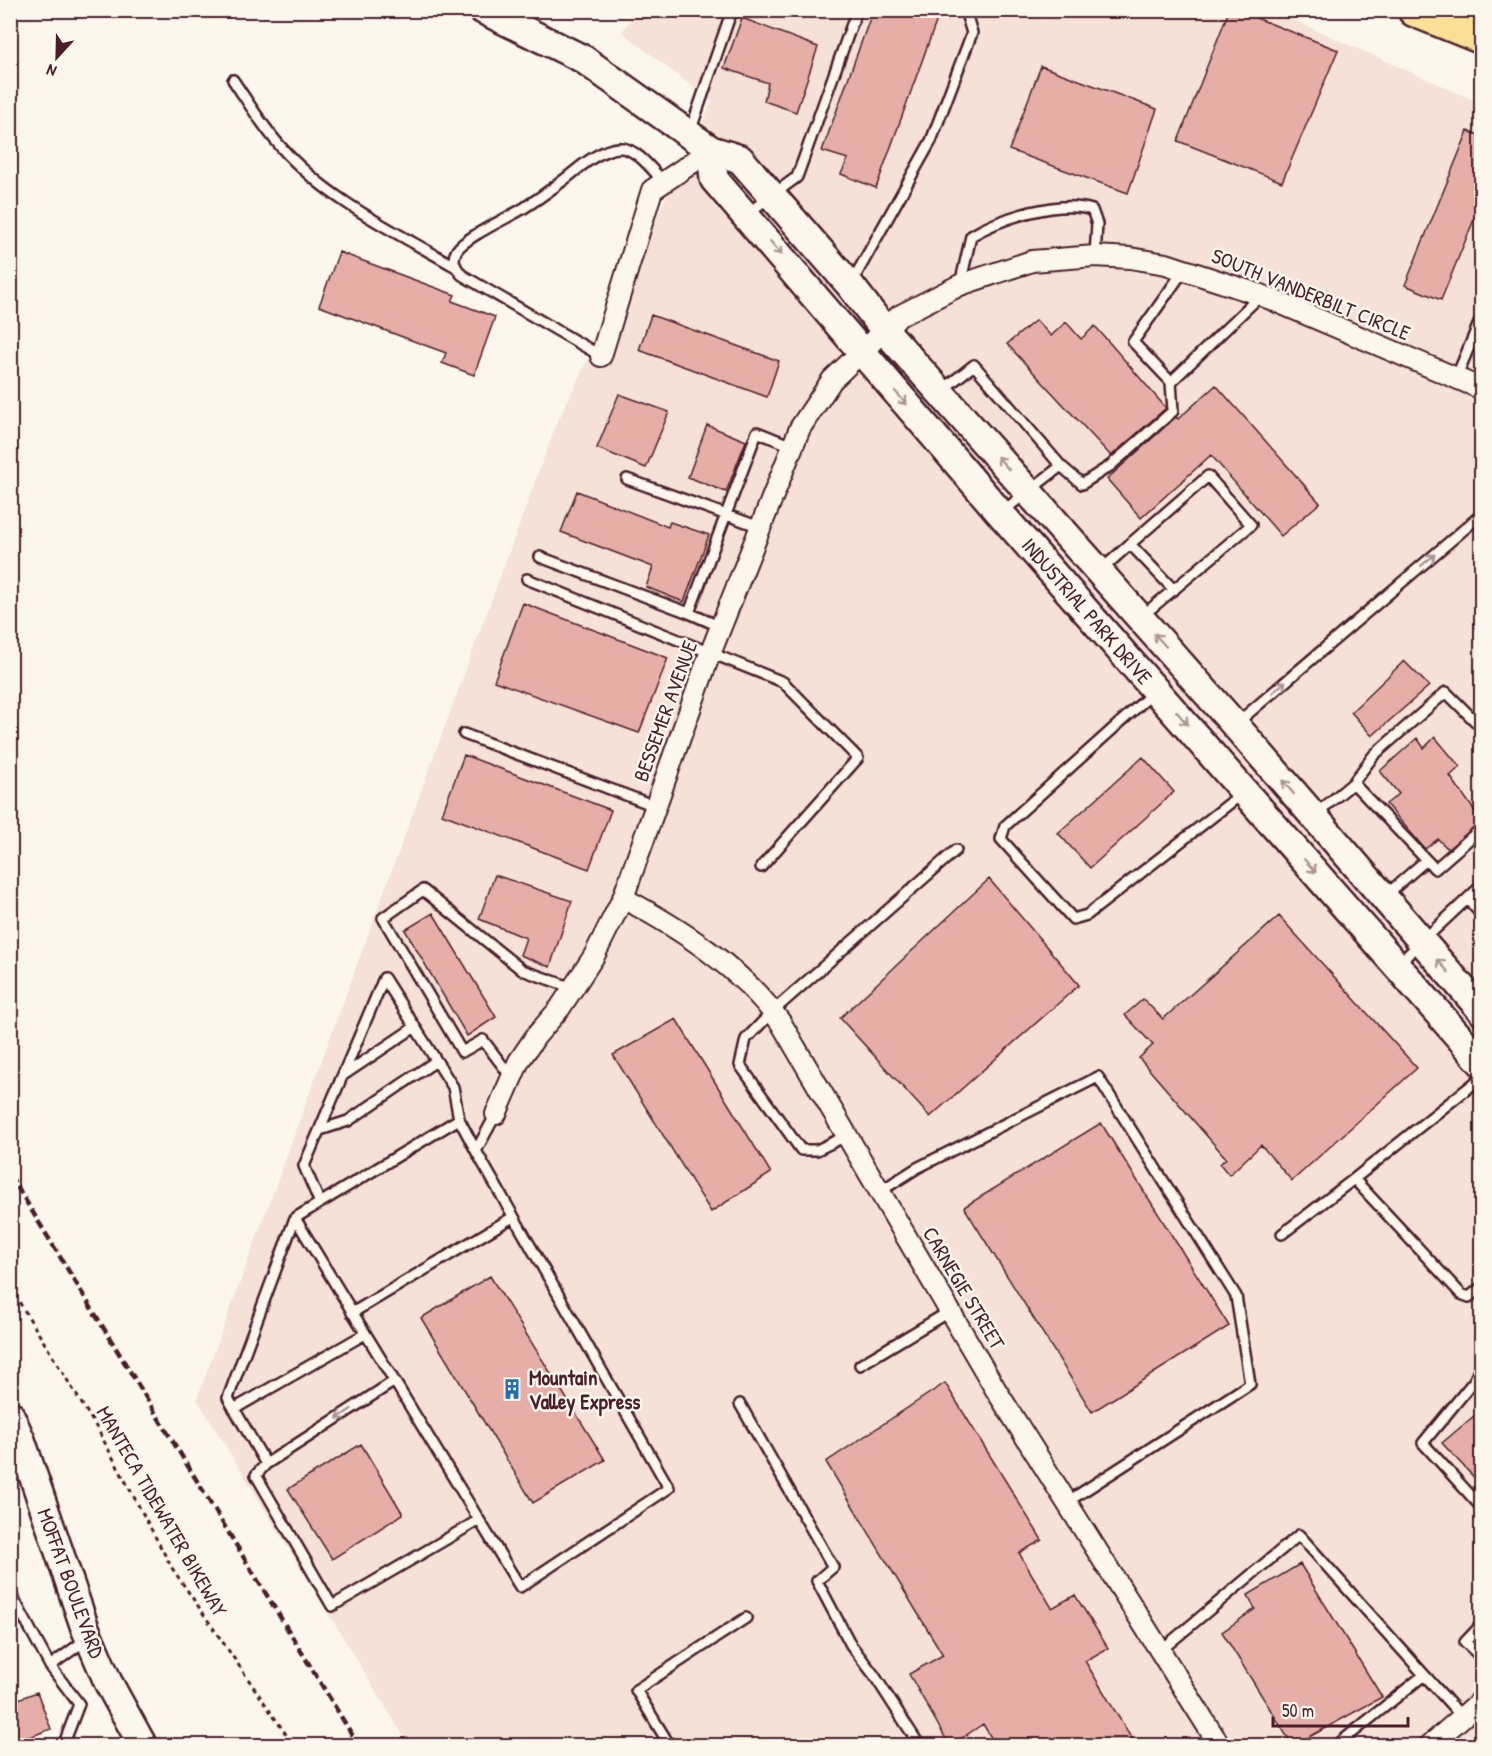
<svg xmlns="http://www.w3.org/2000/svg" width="1492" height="1756" font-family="'Patrick Hand',sans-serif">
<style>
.built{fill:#f5e1d7}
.building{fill:#e7ada7;stroke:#4a1f2b;stroke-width:1.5}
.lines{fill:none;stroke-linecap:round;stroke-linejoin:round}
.lane-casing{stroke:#4a1f2b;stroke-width:14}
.street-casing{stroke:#4a1f2b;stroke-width:24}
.secondary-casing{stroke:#4a1f2b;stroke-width:32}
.highway-casing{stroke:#4a1f2b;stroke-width:38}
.path{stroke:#4a1f2b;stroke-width:3;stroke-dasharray:4.5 4.5;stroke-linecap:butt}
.lane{stroke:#fbf7ec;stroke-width:9}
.street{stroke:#fbf7ec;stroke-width:20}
.secondary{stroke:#fbf7ec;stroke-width:27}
.highway{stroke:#fadf96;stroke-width:33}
.rail{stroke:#4a1f2b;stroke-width:4.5;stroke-dasharray:9 4.5;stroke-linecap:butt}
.oneway{stroke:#ab9695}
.labels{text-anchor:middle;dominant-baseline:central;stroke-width:5;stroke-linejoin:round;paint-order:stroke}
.street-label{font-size:21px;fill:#4a1f2b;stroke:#fbf7ec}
.poi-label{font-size:21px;font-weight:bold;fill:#4a1f2b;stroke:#fbf7ec;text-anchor:start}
</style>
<rect width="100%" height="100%" fill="#fbf7ec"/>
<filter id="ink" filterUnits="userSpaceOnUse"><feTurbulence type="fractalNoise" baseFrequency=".0167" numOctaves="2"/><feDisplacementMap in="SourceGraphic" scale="12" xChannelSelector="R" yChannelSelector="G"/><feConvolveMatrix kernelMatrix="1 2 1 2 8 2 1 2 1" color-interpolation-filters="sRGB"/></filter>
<g filter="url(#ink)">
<path class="built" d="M711,10L1273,11L1481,103V1745H409L197,1399L556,425L712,102L622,32L637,11H703L709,14Z"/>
<path class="building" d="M873,10H928L939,14L876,188L841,174L848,159L822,151Z
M1229,10H1236L1338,50L1282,182L1178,141Z
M742,18L818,47L796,112L764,101L768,83L724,68Z
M1041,66L1157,109L1128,193L1009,150Z
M1468,131L1482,136V200L1441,300L1405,285Z
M339,252L455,295L452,301L495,317L474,375L442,363L446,353L319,306Z
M651,315L779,361L767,397L639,350Z
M1036,320L1051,336L1066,322L1081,339L1095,326L1166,408L1111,456L1007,344Z
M1216,385L1320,503L1281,536L1211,455L1141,518L1107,479L1176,417L1178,419Z
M619,394L669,412L646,468L597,448Z
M707,425L746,441L726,492L688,477Z
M577,491L668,527L670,522L709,535L684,602L646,587L653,567L561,532Z
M523,603L668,658L639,733L494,681Z
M1404,661L1429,686L1372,736L1351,712Z
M1435,737L1460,767L1450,776L1482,821L1448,849L1438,839L1425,849L1386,804L1399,794L1380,771L1417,738L1424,748Z
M464,755L611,810L589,869L442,814Z
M1143,757L1174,792L1090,868L1058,833Z
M495,875L572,901L550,967L520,955L526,938L479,919Z
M989,879L1079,985L930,1117L840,1018Z
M433,913L496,1017L467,1036L405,930Z
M1279,916L1417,1068L1292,1181L1261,1145L1229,1175L1220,1164L1226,1158L1139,1058L1153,1045L1125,1015L1143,999L1163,1019Z
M676,1019L771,1173L711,1212L613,1055Z
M1101,1123L1229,1326L1092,1412L964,1207Z
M490,1276L605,1460L533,1503L421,1318Z
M945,1383L1042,1540L1019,1553L1052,1608L1075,1595L1108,1648L1085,1661L1136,1746H996L983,1724L950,1746L909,1674L943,1655L826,1462Z
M1482,1409V1486L1442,1443Z
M361,1444L403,1514L332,1559L288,1489Z
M1300,1564L1382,1697L1293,1746L1222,1632L1255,1609L1248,1595Z
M37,1692L51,1729L10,1744V1702Z"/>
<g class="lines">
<g class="lane-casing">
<path id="lane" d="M233,80C248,102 263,127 281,147C327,200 396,232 456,267
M690,132L732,10
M748,213L797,177L857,10
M852,282L931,141L972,33L965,10
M960,285L971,236C1001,218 1059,199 1092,210L1097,224L1095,256
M601,356L462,275C455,267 451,260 457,250C467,236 508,218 524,208C544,195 562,182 580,167C590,159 608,147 622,148C638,150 653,171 664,182
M1456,378L1482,316
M1171,382L1133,342L1184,270
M941,391L974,365L1061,466
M627,479L760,527
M1003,511L1061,466L1082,484L1110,466L1173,411L1171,382L1261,295
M540,557L689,613
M1100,571L1130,544
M527,579L783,682L858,758L761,867
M1142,616L1251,525L1208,476L1130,544L1174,590
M721,627L689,613L757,432L792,446
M1155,691L1005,826L1001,839L1073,919L1087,915L1243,793
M1237,723L1482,514
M1482,728L1446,692L1374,755L1353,783L1435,869L1482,828
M464,734L655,806
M1316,814L1353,783
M1385,896L1425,861
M1467,899L1482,915
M1398,964L1482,885
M384,978L453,1087L459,1119
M342,1076L415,1027
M512,1078L483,1040L462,1052L383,918L423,890L522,970L573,988
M320,1130L348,1121L436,1061
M846,1136L817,1150H801L740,1065L746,1039L773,1011L956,850
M1354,1179L1482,1077
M879,1192L917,1168L1098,1077L1236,1296L1250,1384L1067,1502
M320,1203L304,1166L384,978
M295,1218L520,1587L669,1488L476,1151L496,1114
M1282,1234L1354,1179L1461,1294L1469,1297L1482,1287
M352,1313L513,1217
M860,1365L950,1311
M1474,1381L1482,1364
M393,1382L266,1464L256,1475L332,1606L479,1520
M1482,1389L1474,1381L1423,1443L1482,1508
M740,1404L833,1567L817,1581L851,1645L874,1675L920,1746
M234,1409L365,1334
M266,1464L228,1398L295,1218L459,1119L476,1151
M10,1592L50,1666L79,1704L63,1746
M1482,1624L1465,1642L1482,1658
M1160,1651L1299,1535L1462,1717
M50,1666L87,1639
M670,1746L636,1690L746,1618
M1336,1746L1424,1675"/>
</g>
<g class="street-casing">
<path id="street" d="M601,356L652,190L711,150
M623,898C681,929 743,969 781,1023L996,1390L1220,1746
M496,1114L519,1061L536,1036L560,1008L594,956L623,898L708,659L800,428L832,380L899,316L960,285L1032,261L1095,256L1130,258L1166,264L1261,295L1482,389
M1429,1746L1482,1700"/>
</g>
<g class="secondary-casing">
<path id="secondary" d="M483,10L583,59L711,150L740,159L850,285L883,328L1235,725L1482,1011
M711,150L714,179L1000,513L1482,1063
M10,1415L21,1440L85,1628L108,1682L143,1746"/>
</g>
<g class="highway-casing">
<path id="highway" d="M1415,10L1482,37"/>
</g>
<path class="path" d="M10,1287L98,1430L172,1568L294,1746"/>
<use href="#lane" class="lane"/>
<use href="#street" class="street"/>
<use href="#secondary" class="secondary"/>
<use href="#highway" class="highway"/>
<path class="rail" d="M10,1175L359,1746"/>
</g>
<defs><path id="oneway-shaft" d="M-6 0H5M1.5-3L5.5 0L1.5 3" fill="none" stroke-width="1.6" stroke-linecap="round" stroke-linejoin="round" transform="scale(1.5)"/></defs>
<g class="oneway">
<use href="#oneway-shaft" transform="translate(776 248) rotate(50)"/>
<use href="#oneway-shaft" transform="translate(901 398) rotate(49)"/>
<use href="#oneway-shaft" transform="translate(1003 463) rotate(-132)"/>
<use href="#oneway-shaft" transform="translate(1428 560) rotate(-41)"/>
<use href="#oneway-shaft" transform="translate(1160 640) rotate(-132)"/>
<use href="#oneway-shaft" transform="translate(1279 687) rotate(-41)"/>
<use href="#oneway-shaft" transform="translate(1182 718) rotate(49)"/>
<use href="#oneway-shaft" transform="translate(1288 787) rotate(-130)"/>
<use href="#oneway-shaft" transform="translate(1310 866) rotate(49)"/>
<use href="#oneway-shaft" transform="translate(1443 966) rotate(-131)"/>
<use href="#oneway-shaft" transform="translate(344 1414) rotate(147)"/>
</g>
</g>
<defs>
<g id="building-bare" transform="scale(1.62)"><path d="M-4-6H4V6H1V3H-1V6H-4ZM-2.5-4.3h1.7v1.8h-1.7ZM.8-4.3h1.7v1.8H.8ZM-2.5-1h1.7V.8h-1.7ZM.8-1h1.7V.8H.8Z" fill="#1f6fb2" stroke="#fbf7ec" stroke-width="2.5" paint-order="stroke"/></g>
</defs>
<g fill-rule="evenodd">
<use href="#building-bare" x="512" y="1389"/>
</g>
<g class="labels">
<g class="street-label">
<text transform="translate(1311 294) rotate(22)">SOUTH VANDERBILT CIRCLE</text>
<text transform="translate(1087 611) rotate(49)">INDUSTRIAL PARK DRIVE</text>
<text transform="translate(665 711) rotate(-70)">BESSEMER AVENUE</text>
<text transform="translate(964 1288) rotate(59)">CARNEGIE STREET</text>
<text transform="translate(162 1511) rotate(60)">MANTECA TIDEWATER BIKEWAY</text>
<text transform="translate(71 1583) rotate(70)">MOFFAT BOULEVARD</text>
</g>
<g class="poi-label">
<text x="529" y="1377">Mountain<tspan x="529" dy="24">Valley Express</tspan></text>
</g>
</g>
<rect width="1492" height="1756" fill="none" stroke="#fbf7ec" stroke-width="36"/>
<rect x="18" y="18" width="1456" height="1720" fill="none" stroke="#4a1f2b" stroke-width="2" filter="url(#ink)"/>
<g transform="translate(57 57) rotate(202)" stroke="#fbf7ec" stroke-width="4.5" paint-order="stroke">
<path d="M0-4.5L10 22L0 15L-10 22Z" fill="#4a1f2b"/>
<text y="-9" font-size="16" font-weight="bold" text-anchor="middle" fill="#4a1f2b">N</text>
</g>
<path d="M1273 1717v9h135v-9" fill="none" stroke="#4a1f2b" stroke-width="3"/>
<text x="1282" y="1717" font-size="18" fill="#4a1f2b" stroke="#fbf7ec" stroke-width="4.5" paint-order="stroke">50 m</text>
</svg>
